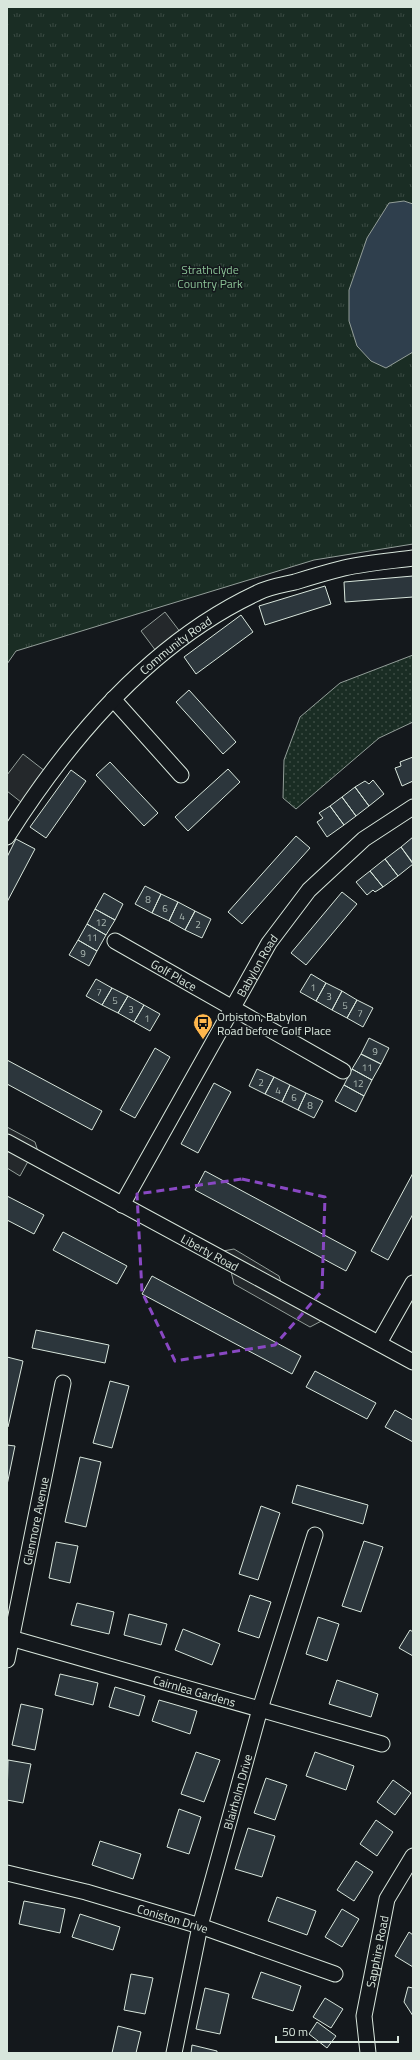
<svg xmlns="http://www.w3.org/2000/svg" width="420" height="2060" font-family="'Titillium Web',sans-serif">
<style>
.grass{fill:url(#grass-dots);stroke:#939e99}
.park{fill:url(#park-tufts);stroke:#939e99}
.parking{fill:#24282b;stroke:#939e99}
.water{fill:#2f3f4d;stroke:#939e99}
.building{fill:#2c363c;stroke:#d8e6dc}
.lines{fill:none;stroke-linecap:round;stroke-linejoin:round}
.minor-casing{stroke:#d8e6dc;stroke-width:17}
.minor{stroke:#14181c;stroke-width:15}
.marked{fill:none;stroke:#8948c3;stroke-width:3;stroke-dasharray:8 5;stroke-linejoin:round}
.labels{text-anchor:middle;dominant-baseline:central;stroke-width:3;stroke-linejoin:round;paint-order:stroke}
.number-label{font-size:10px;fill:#adbab4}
.park-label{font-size:12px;fill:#8ac095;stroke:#14181c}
.street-label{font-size:12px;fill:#d8e6dc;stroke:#14181c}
.poi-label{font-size:12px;fill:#d8e6dc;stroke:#14181c;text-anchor:start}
</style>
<defs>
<pattern id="grass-dots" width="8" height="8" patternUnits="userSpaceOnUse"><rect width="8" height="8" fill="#1a2d24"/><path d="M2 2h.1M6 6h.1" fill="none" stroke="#3b4b43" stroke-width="1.8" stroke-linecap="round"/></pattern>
<pattern id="park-tufts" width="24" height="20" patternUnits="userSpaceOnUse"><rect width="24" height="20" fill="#1a2d24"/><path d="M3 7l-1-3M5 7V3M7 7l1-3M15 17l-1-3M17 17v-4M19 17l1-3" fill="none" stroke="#3b4b43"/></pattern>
</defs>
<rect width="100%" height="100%" fill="#14181c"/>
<path class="grass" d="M413,655V722L379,738L296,809L283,798L284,760L300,717L340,683Z"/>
<path class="park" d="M7,7H413V544L314,560L16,651L7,664Z"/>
<path class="parking" d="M165,612L184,637L159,655L141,631Z
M23,754L50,775L26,806L7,791V775Z
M7,1127L35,1142L41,1161L31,1156L20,1176L7,1168Z
M234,1249L279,1276L284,1292L329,1317L310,1327L234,1284L229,1263L212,1253Z"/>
<path class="water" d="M404,201L413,204V352L386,368L371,361L357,346L349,321V290L367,238L389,203Z"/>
<path class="building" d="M413,576V597L345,602L344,582Z
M325,586L331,604L265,625L259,606Z
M241,615L253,632L196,674L184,657Z
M189,690L236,742L223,754L176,702Z
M413,757V781L402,786L395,768L401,766L400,762Z
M110,762L158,813L144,826L96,775Z
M228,769L240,782L188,831L175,817Z
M71,770L86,781L46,838L30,827Z
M373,780L384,794L369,806L355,787L365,781L369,784Z
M355,787L369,806L356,816L342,797Z
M342,797L356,816L344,825L330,806Z
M330,806L344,825L327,837L317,822L323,818L319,813Z
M296,836L310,848L242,924L228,912Z
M413,837V863L401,847Z
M16,839L35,849L7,902V857Z
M401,847L413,864L398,876L385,859Z
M385,859L398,876L383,887L370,871Z
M370,871L383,887L375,892L373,890L367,895L356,882Z
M145,886L161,894L152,913L135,904Z
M342,892L357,904L306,965L291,953Z
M104,893L123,904L115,920L95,909Z
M161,894L178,902L169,921L152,913Z
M178,902L195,911L185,930L169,921Z
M95,909L115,920L106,935L87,924Z
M195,911L211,919L202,938L185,930Z
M87,924L106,935L97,951L78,940Z
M78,940L97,951L89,966L69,955Z
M311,974L326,983L316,1001L300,992Z
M96,979L112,988L102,1005L86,996Z
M326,983L342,991L332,1010L316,1001Z
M112,988L128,996L118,1013L102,1005Z
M342,991L357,1000L347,1018L332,1010Z
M128,996L144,1005L134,1022L118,1013Z
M357,1000L373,1008L363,1027L347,1018Z
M144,1005L160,1014L150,1031L134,1022Z
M369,1038L389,1048L381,1064L361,1054Z
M155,1048L170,1057L135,1118L120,1110Z
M361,1054L381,1064L372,1080L352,1069Z
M7,1060L102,1111L92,1130L7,1084Z
M257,1069L274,1077L265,1094L249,1086Z
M352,1069L372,1080L364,1096L344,1085Z
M274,1077L290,1085L282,1102L265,1094Z
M214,1083L231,1092L198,1153L181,1144Z
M290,1085L306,1093L298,1110L282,1102Z
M344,1085L364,1096L356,1112L335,1101Z
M306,1093L323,1101L314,1118L298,1110Z
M205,1171L356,1252L346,1271L195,1190Z
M413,1173V1214L388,1260L371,1251Z
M7,1196L44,1215L34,1234L7,1220Z
M63,1232L127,1266L117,1284L53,1250Z
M152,1276L301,1356L292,1374L142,1294Z
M36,1330L109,1345L105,1363L32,1348Z
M7,1357L23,1361L8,1427L7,1426Z
M315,1371L376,1403L367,1419L306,1387Z
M110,1381L129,1386L112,1448L93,1443Z
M395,1410L413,1420V1442L385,1427Z
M7,1445L15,1446L7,1485Z
M80,1457L101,1462L86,1527L65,1522Z
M297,1485L368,1505L363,1524L292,1503Z
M261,1506L280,1513L258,1580L239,1574Z
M364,1541L383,1547L361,1612L342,1606Z
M56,1542L78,1546L70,1583L49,1578Z
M250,1595L271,1602L259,1638L238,1631Z
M77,1603L114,1612L109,1634L71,1625Z
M129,1614L167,1624L161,1645L124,1635Z
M318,1617L339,1624L327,1661L306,1654Z
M183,1629L220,1644L212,1665L175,1650Z
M410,1630L413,1632V1656L399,1648Z
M60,1674L98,1683L93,1705L55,1695Z
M337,1680L378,1694L371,1717L329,1704Z
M115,1687L145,1696L139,1716L109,1707Z
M159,1700L197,1711L190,1734L152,1721Z
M21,1704L43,1709L35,1750L12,1745Z
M196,1752L220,1760L204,1802L181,1794Z
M315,1752L354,1766L346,1790L306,1776Z
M8,1760L31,1764L23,1803L7,1800Z
M266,1778L287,1785L275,1820L254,1813Z
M393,1780L411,1793L395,1815L377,1802Z
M179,1809L201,1817L189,1854L167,1847Z
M376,1820L393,1832L377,1856L360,1844Z
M248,1828L275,1836L262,1877L235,1869Z
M100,1841L141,1854L133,1879L92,1865Z
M356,1861L373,1872L354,1901L337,1890Z
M277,1897L316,1911L307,1935L268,1921Z
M24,1901L65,1909L60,1933L19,1924Z
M342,1909L359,1919L342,1947L325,1937Z
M80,1914L120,1927L113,1950L72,1937Z
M409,1932L413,1935V1967L395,1956Z
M261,1972L301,1986L293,2011L252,1998Z
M131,1974L153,1978L145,2014L124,2010Z
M408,1987L413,1988V2016L404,2002Z
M205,1988L229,1994L220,2034L196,2029Z
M325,1998L343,2009L331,2028L313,2017Z
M317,2022L336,2036L327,2048L309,2034Z
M118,2026L141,2032L136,2053H112Z
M192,2045L217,2051V2053H191Z"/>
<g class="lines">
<g class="minor-casing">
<g id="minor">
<path d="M113,699L181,775"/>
<path id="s1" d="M7,837C69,739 150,643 257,593C268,587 282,585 295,582C311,577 328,572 344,568C366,563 390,561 413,558"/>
<path id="s2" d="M115,941L343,1071"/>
<path id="s3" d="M7,1142L413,1362"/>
<path id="s4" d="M122,1205L269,943L309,890L364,839L413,807"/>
<path d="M379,1343L413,1283"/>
<path id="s5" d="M7,1637L382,1744"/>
<path id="s6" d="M7,1660L63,1383"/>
<path id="s7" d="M7,1873L86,1892L200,1926L335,1974"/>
<path id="s8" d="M174,2053L200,1926L260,1709L315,1535"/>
<path id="s9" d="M368,2053L364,2016L387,1899L413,1856"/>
</g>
</g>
<use href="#minor" class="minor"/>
</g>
<path class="marked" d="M242,1179L325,1197L322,1291L275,1345L175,1361L142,1292L137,1194Z"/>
<defs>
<g id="bus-pin" transform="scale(1)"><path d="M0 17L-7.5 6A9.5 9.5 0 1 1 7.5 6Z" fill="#ffb74d" stroke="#14181c"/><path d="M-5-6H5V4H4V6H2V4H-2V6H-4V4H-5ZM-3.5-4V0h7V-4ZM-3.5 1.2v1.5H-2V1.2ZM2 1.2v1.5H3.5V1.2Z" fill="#111"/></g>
</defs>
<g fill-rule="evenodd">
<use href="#bus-pin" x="203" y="1023"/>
</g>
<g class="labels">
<g class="number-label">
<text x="148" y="899">8</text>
<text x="165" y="908">6</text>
<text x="182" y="916">4</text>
<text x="101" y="922">12</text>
<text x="198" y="924">2</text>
<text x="92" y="937">11</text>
<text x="83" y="953">9</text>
<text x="313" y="987">1</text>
<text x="99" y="992">7</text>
<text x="329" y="996">3</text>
<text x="115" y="1000">5</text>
<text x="345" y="1005">5</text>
<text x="131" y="1009">3</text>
<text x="360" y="1013">7</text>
<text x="147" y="1018">1</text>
<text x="375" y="1051">9</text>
<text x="367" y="1067">11</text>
<text x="261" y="1082">2</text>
<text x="358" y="1083">12</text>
<text x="278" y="1090">4</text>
<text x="294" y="1097">6</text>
<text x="310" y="1105">8</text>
</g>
<g class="park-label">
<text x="210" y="269">Strathclyde<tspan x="210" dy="14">Country Park</tspan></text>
</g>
<g class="street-label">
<text stroke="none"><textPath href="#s1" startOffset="257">Community Road</textPath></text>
<text stroke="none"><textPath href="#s4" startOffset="275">Babylon Road</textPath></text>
<text stroke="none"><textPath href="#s2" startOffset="68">Golf Place</textPath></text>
<text stroke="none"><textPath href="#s3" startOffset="231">Liberty Road</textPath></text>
<text stroke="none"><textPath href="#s6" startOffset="142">Glenmore Avenue</textPath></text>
<text stroke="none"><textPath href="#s5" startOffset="195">Cairnlea Gardens</textPath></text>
<text stroke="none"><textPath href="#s8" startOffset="269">Blairholm Drive</textPath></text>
<text stroke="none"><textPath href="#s7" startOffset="172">Coniston Drive</textPath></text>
<text stroke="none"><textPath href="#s9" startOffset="103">Sapphire Road</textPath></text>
</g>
<g class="poi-label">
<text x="217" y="1016">Orbiston, Babylon<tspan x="217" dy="14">Road before Golf Place</tspan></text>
</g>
</g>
<rect width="420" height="2060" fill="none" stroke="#d8e6dc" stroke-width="16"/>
<path d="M276 2036v6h122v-6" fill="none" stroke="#d8e6dc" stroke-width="2"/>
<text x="282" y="2036" font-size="12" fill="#d8e6dc" stroke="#14181c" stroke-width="3" paint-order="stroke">50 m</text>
</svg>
